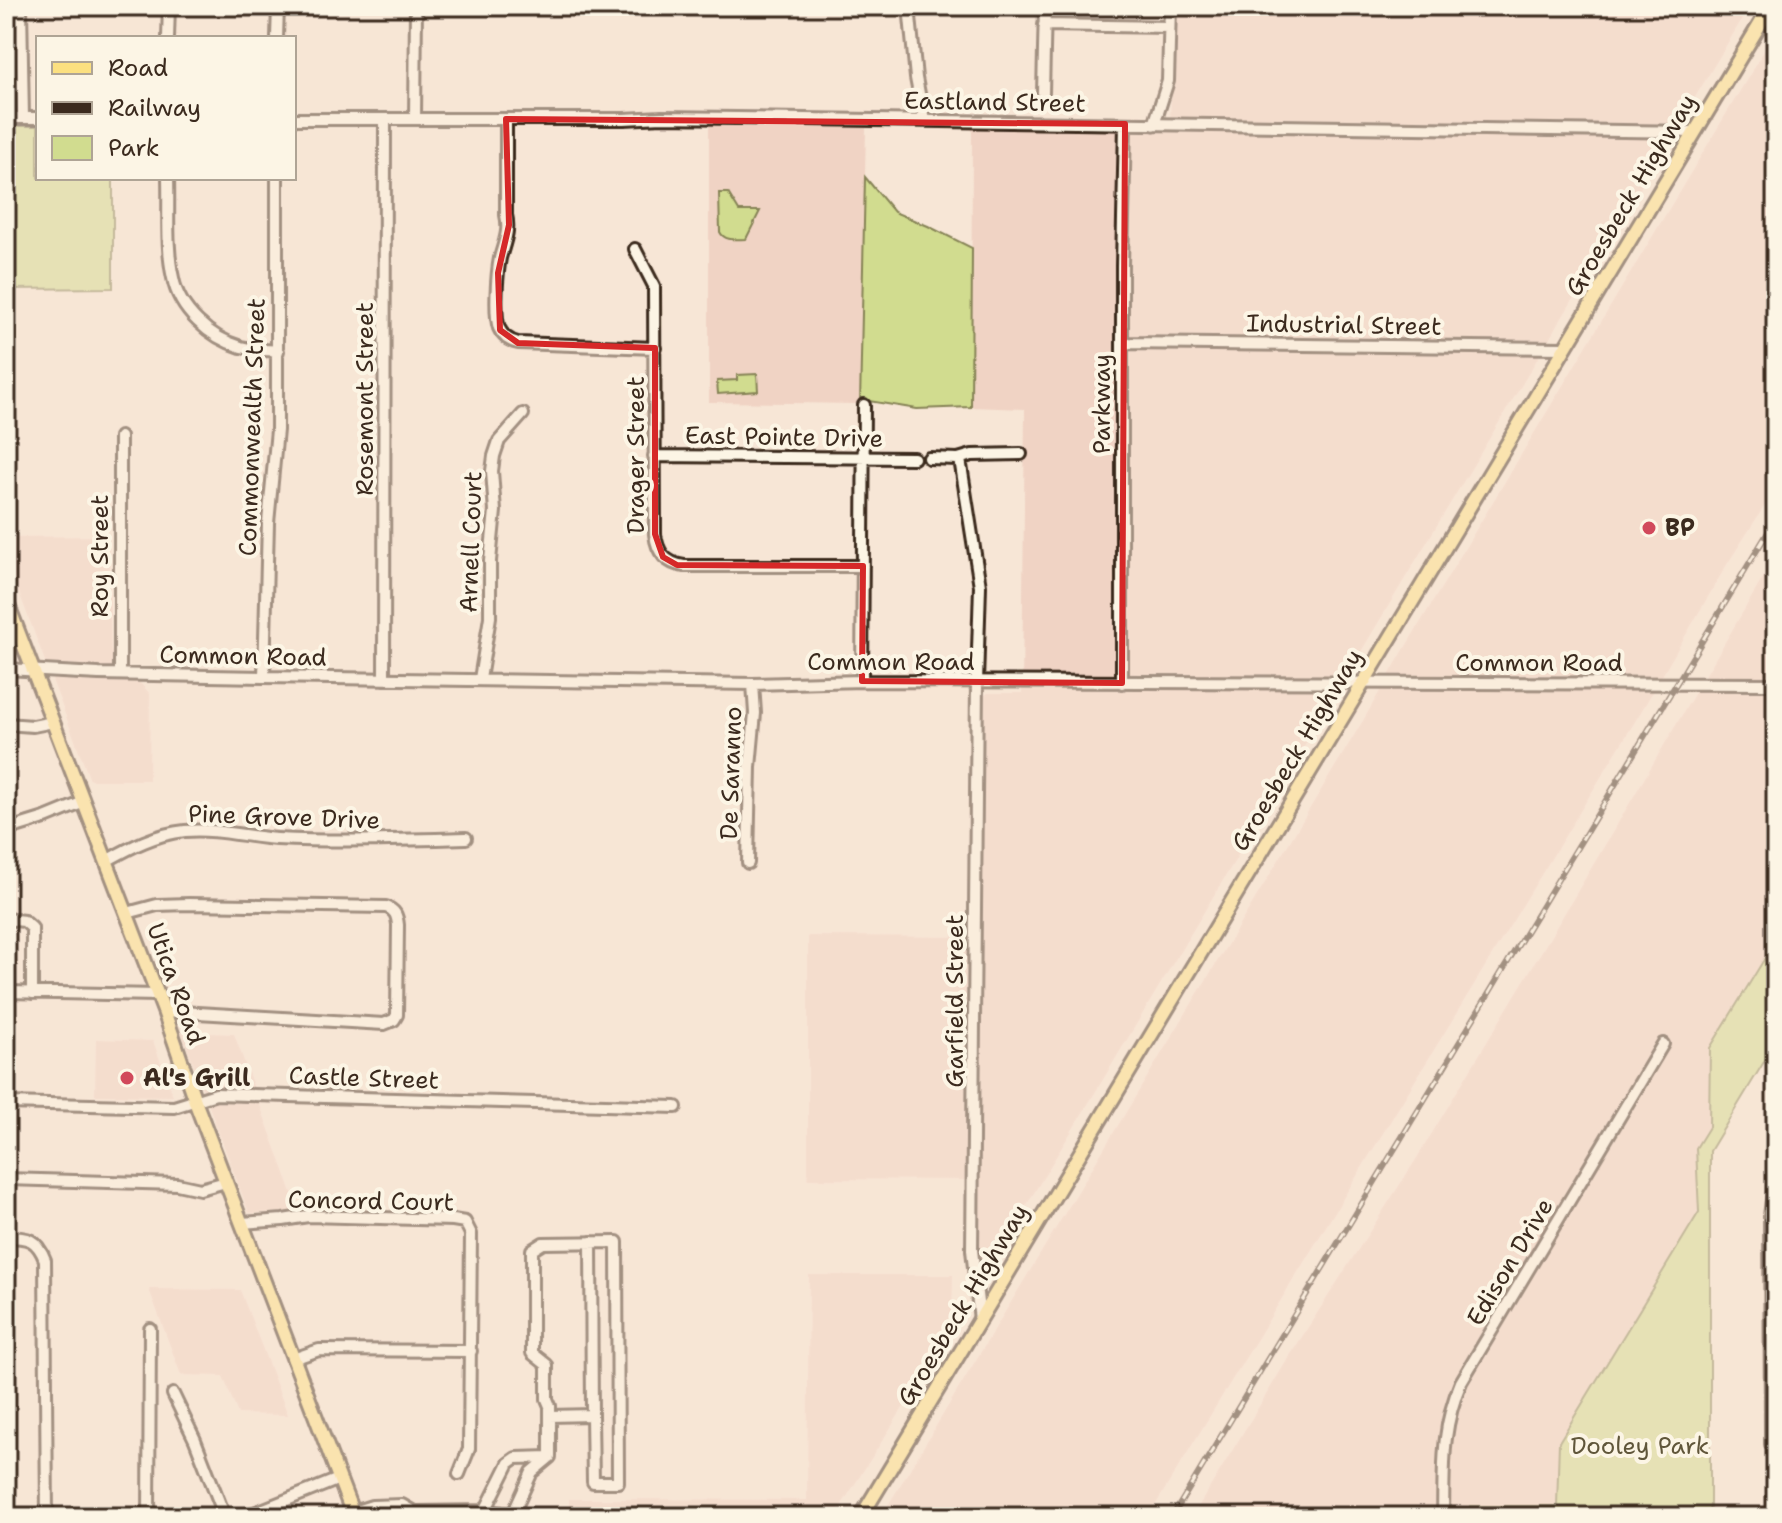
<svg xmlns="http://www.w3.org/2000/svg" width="1782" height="1523" font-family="'Shantell Sans',sans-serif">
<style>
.built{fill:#f0d3c4}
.green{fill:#d1dc8f;stroke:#868356;stroke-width:2}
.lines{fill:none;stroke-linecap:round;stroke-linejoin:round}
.minor-casing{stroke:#3b2a1e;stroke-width:16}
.major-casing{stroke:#3b2a1e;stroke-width:18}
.minor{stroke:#fcf5e5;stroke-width:10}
.major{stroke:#fce080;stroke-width:12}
.rail-casing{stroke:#3b2a1e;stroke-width:6}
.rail{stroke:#fcf5e5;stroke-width:3;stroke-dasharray:9;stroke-linecap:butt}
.marked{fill:none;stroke:#d62828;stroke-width:6;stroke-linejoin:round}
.poi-dot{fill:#d1495b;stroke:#fcf5e5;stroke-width:3}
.labels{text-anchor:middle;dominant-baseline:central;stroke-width:8;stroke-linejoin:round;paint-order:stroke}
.street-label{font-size:24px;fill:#3b2a1e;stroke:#fcf5e5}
.poi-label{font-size:24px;font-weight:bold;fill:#3b2a1e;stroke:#fcf5e5;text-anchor:start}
.park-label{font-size:24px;fill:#60563a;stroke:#fcf5e5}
</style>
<rect width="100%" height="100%" fill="#f7e6d6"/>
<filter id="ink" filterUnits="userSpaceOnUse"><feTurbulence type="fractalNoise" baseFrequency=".0125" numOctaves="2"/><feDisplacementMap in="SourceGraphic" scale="16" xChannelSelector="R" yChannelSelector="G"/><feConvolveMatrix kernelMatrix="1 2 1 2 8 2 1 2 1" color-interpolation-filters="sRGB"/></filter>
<g filter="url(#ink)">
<path class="built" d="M1173,6H1750L1096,1091L996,1255L989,1259L981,1256L979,1252L978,1180L808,1179V936L979,937L981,698L988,693H1022L1025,409L971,407L972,129L1170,131Z
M1776,31V488L1726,566L1642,710L1148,1517H881L1364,719L1402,653Z
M709,125L866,128L860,404L709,402Z
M108,536L111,651L150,694L149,780H90L6,558V537Z
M1776,556V940L1710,1048L1709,1127L1696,1148L1699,1212L1559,1441L1557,1506H1436V1517H1192L1289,1357L1417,1158L1560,921Z
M181,1032L234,1034L299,1212L249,1213Z
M96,1039L153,1041L173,1096L95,1095Z
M809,1275H953L952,1318L929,1367L834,1517H569V1499L807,1500Z
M149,1289L240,1290L288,1415L238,1414L223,1376L181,1375Z
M1710,1507L1776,1508V1517H1707Z"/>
<path class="green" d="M6,126H38V178H113V288L6,289Z
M865,177L894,212L928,226L972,248L971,407L917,409L869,401L860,404Z
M719,193H728L739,211H760L746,239C737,239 725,242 720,232Z
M757,374L758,391L718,394L717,381L737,380V375Z
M1776,940V1042L1710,1151V1507L1707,1517H1471V1506H1557L1559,1442L1699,1212L1696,1148L1709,1127L1710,1048Z"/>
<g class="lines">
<g class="minor-casing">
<path id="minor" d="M21,6L23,118
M909,6L916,78L924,120
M1044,25L1169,27
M168,38L169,6
M277,38L278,6
M1043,93L1045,6
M6,118H38
M294,119H624L662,117L1695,132
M415,119L416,6
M506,119V215C510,231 504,243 500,258C497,273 494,314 499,328C503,337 509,341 518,343L655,348
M1154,125L1168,81L1170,6
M168,178C169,210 166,248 173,278C179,310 210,338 241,347C253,350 266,350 278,351
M635,249L654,286L655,534C657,552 665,563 684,566H863
M1123,343L1565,348
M654,456L914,458
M929,458L958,459L972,455L1021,454
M960,459L980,586L977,682L972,1250L980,1320
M6,669L99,674L264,677L753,684L862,681L1776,684
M120,674V437
M264,677L268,523L277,430V178
M384,679L385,119
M480,679L490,617V561L495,511L492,471L494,456L499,441L523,414
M862,681L864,405
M1122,683V266L1125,124
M6,724L33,726L53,722
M6,830L45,818L84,802
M106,861C131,847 156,834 185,831C215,828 247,837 277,839C340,842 403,840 466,838
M748,863L750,767L755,713L753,684
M127,913L157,905L189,904L386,907C395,910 397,915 398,925L397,1015L394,1020L384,1024L164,1011
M6,919L24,921L32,928V993
M6,992L158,995
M6,1103L174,1107L216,1094L676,1107
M1776,1167L1770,1216L1771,1434V1444L1776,1445
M6,1179L177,1184L200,1189L226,1182
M242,1223L283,1220L308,1216L453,1220L465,1222L471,1234L469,1449L459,1474
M6,1237C28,1237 37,1239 45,1260L47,1517
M591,1242L592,1415
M293,1359L319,1350L471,1351
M173,1394L195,1440L225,1517
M485,1511L509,1463L516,1458L550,1457
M353,1512L372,1506L402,1505L414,1512L485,1511L513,1514L532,1472L550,1457V1406L547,1399V1365L532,1353V1250L543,1243L617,1242L618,1482H593L592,1415L550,1416
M149,1517L150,1329
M244,1517L339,1479
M1443,1517C1444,1467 1441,1429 1461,1382L1663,1044"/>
</g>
<g class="major-casing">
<path id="major" d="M6,600L164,1011L195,1101L354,1517
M861,1517L1771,6"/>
</g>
<use href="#minor" class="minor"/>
<use href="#major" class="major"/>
<g class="rail-casing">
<path id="rail" d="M1172,1517L1776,519"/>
</g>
<use href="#rail" class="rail"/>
</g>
</g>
<path d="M0 0H1782V1523H0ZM506,119L1125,124L1122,683L862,681L863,566L677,565L663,557L655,534V348L518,343L500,330L498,273L509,225Z" fill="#f7e6d6" fill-opacity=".55" fill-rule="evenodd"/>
<path class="marked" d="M506,119L1125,124L1122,683L862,681L863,566L677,565L663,557L655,534V348L518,343L500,330L498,273L509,225Z"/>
<g class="poi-dot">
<circle cx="1649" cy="528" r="8"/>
<circle cx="127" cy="1078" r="8"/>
</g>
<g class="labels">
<g class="street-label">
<text transform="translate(995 102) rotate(1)">Eastland Street</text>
<text transform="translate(1631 195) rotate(-59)">Groesbeck Highway</text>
<text transform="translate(1344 325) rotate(1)">Industrial Street</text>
<text transform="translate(365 399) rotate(-90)">Rosemont Street</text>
<text transform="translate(1102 404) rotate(-90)">Parkway</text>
<text transform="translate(252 427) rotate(-88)">Commonwealth Street</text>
<text transform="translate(784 437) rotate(1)">East Pointe Drive</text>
<text transform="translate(636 455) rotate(-90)">Drager Street</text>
<text transform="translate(471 542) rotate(-88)">Arnell Court</text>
<text transform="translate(100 556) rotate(-90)">Roy Street</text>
<text transform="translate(243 656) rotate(1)">Common Road</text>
<text x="891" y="662">Common Road</text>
<text x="1539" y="663">Common Road</text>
<text transform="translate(1297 750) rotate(-59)">Groesbeck Highway</text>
<text transform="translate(731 773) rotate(-88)">De Saranno</text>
<text transform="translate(284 817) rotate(2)">Pine Grove Drive</text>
<text transform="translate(176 984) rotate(70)">Utica Road</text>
<text transform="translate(955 1001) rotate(-90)">Garfield Street</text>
<text transform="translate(364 1078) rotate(2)">Castle Street</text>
<text transform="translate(371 1201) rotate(1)">Concord Court</text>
<text transform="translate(1510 1262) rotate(-59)">Edison Drive</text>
<text transform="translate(963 1305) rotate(-59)">Groesbeck Highway</text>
</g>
<g class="poi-label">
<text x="1665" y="528">BP</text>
<text x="143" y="1078">Al's Grill</text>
</g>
<g class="park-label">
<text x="1640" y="1446">Dooley Park</text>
</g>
</g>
<rect width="1782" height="1523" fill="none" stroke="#fcf5e5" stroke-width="32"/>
<rect x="16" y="16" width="1750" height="1491" fill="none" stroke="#3b2a1e" stroke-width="3" filter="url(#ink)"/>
<rect x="36" y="36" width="260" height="144" fill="#fcf5e5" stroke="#afa495" stroke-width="2"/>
<rect x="52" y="62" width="40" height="12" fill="#fce080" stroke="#afa495" stroke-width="2"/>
<text x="108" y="76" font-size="24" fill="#3b2a1e">Road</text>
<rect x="52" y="102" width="40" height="12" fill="#3b2a1e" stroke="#afa495" stroke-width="2"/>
<text x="108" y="116" font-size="24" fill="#3b2a1e">Railway</text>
<rect x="52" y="136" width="40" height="24" fill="#d1dc8f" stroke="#afa495" stroke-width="2"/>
<text x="108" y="156" font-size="24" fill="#3b2a1e">Park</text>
</svg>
